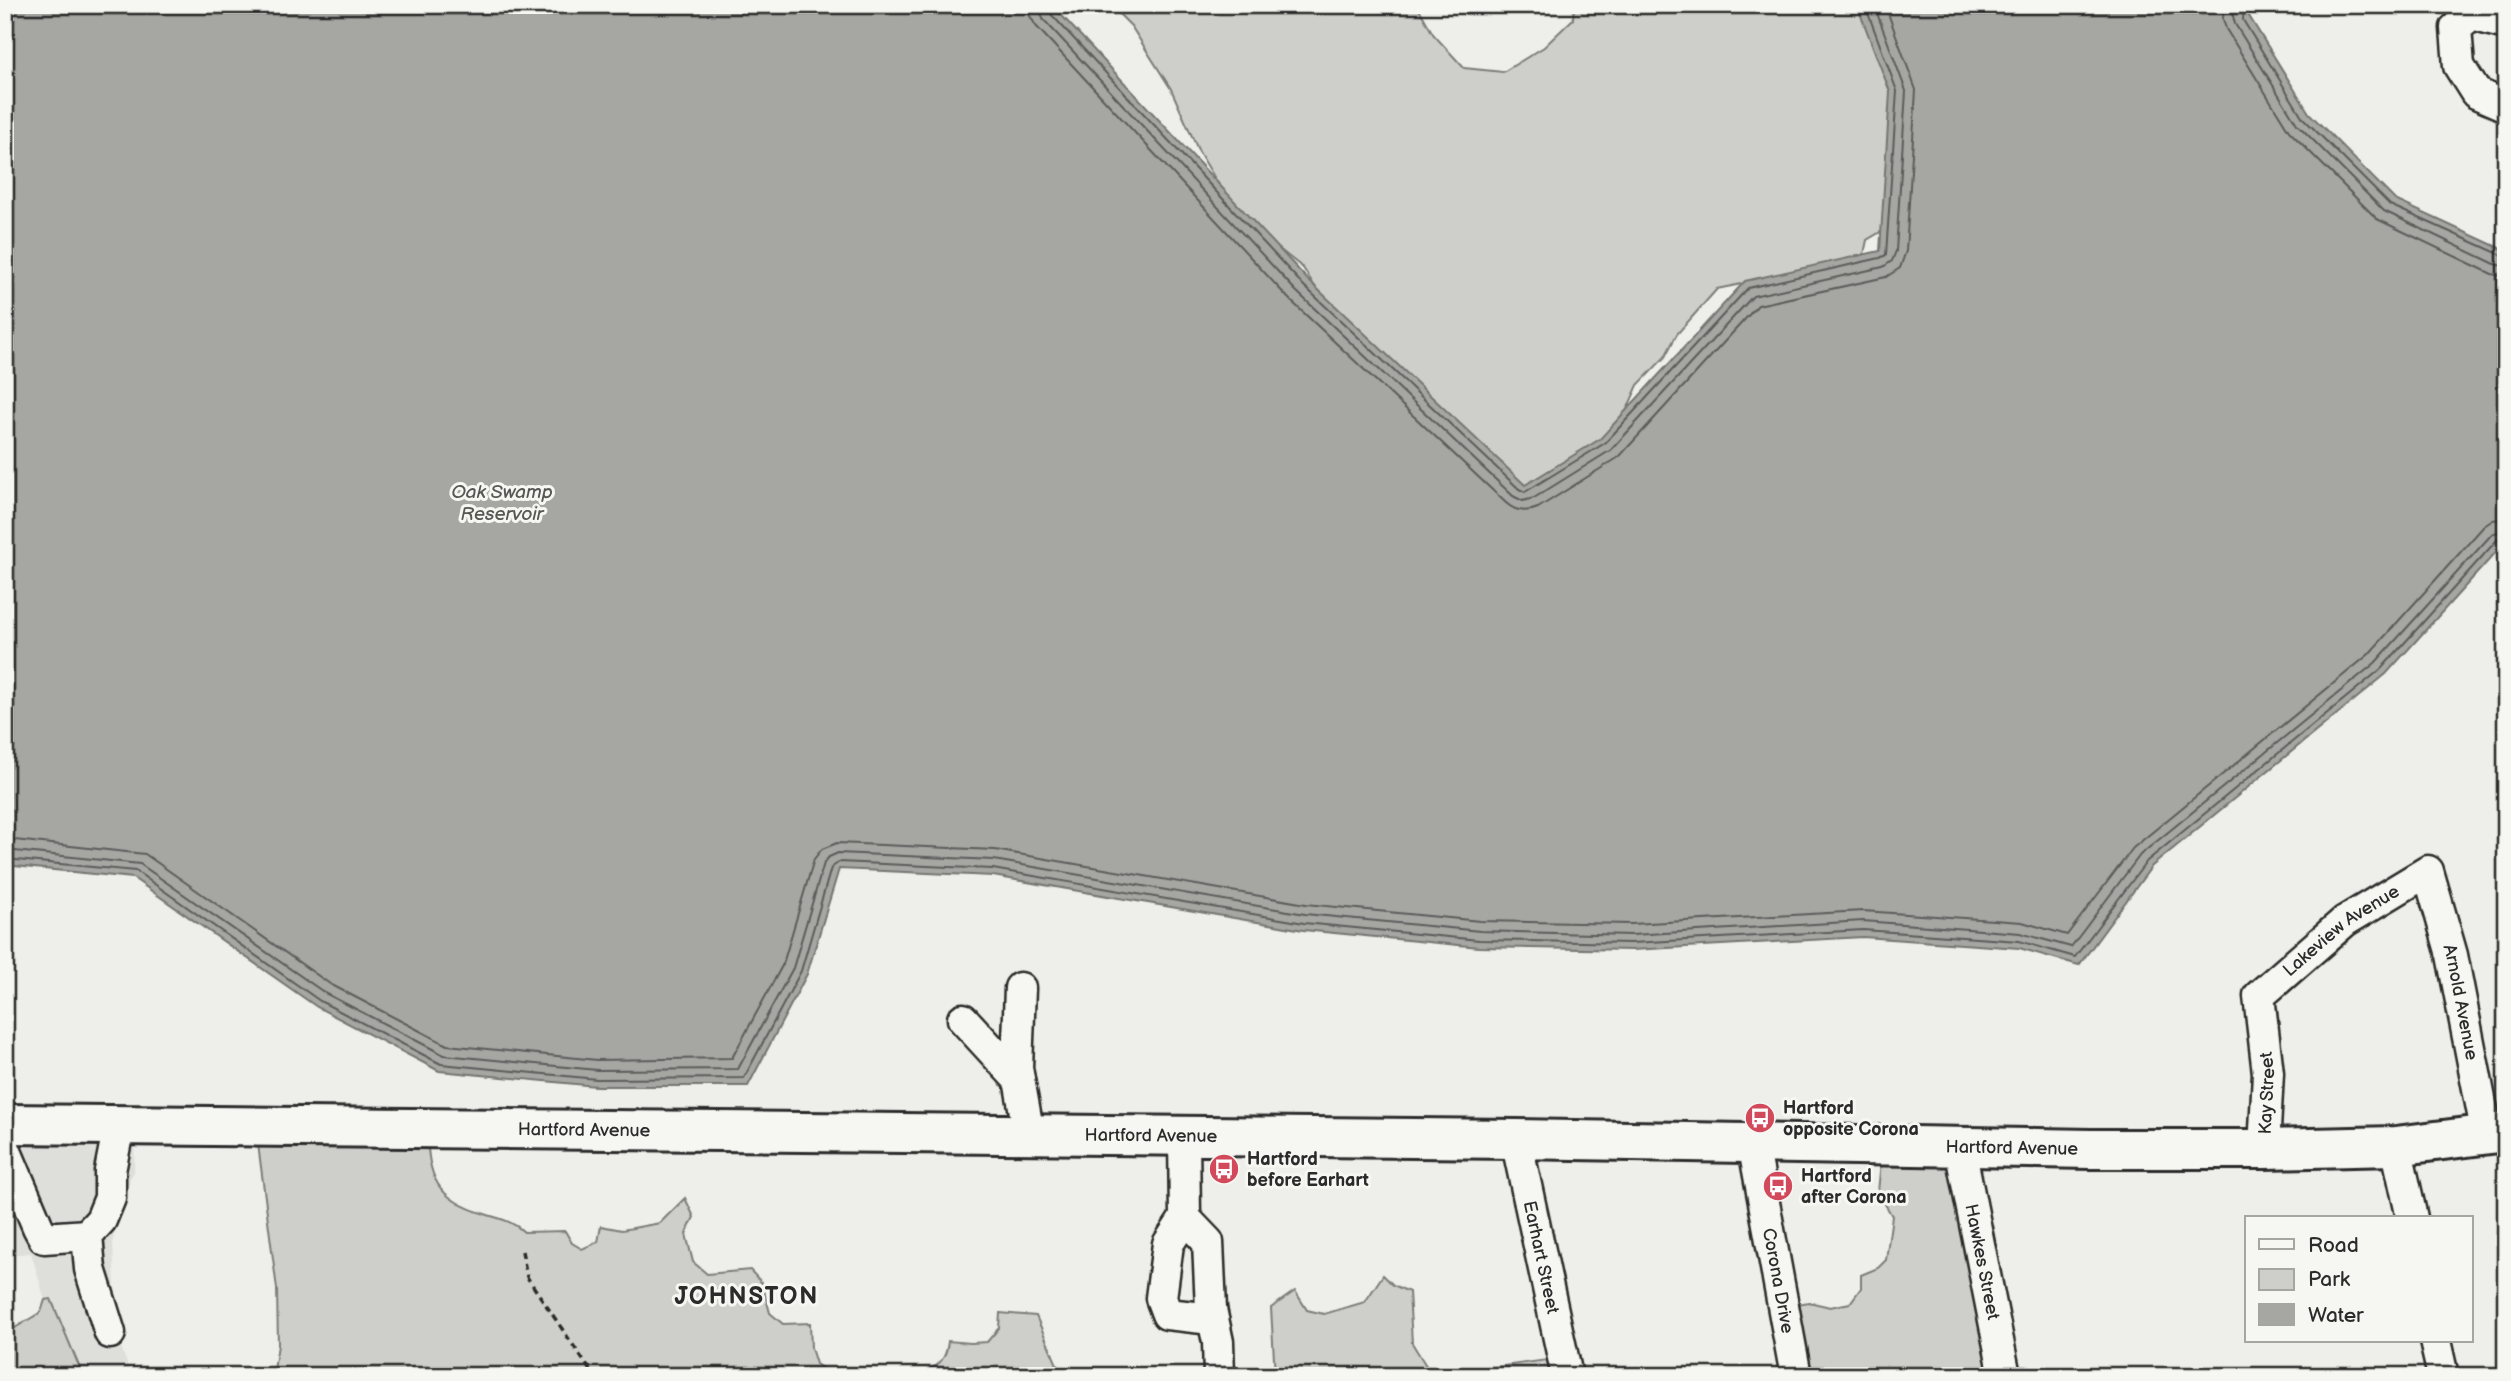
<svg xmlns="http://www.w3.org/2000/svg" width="2511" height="1381" font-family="'Balsamiq Sans',sans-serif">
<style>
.built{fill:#dededb}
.green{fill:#cececa;stroke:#7c7c7a;stroke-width:2}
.water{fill:#a6a6a3;stroke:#757573;stroke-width:2}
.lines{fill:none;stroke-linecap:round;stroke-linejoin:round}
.shore{stroke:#5c5c5b;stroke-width:2}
.minor-casing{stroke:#2b2b2b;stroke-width:35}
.highway-casing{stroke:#2b2b2b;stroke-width:44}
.path{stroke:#2b2b2b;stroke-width:3.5;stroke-dasharray:7 5;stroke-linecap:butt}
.minor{stroke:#f6f6f2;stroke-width:30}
.highway{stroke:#f6f6f2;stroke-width:38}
.labels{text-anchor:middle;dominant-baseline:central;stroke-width:6;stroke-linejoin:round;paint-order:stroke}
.street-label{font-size:18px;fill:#2b2b2b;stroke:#f6f6f2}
.poi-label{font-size:18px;font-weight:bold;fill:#2b2b2b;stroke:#f6f6f2;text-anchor:start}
.water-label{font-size:19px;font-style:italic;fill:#565655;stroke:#f6f6f2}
.district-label{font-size:24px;font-weight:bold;letter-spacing:2px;fill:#2b2b2b;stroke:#f6f6f2}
</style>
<rect width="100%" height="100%" fill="#eeeeea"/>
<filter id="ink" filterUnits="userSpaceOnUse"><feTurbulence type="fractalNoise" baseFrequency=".0143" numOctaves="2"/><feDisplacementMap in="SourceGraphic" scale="14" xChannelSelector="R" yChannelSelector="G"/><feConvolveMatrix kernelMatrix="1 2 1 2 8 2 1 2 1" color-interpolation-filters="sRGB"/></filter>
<g filter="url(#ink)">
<path class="built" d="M5,1125L135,1133L134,1172L129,1180L130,1183L126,1189L113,1240L117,1336L129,1369L128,1376H87L81,1371L51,1299L45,1300L31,1253L9,1255L5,1239Z"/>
<path class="green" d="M1110,5H1417L1433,34L1464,68L1503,72L1544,47L1573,19L1574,5H1880L1913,213L1867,240L1863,259L1717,289L1677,334L1665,357L1638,385L1624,416L1614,447L1529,505L1344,332L1303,268L1254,229L1223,192L1199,152L1171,89L1131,26Z
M256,1129H427C428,1177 436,1200 485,1214C500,1219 513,1221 524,1232L565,1231L572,1243L582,1249L598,1242L601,1226L622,1230L660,1223L685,1198L694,1217L686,1234L693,1262L707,1274L750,1270L762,1283L770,1313L783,1324L810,1323L811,1348L816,1364L833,1376H273L278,1345L277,1289Z
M1955,1150L2005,1376H1782L1774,1308L1809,1302L1830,1307L1850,1303L1861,1288V1275L1878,1268L1886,1260L1892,1216L1878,1192L1882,1151Z
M1383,1275L1393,1285L1409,1292L1412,1343L1428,1369L1447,1374L1554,1359L1559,1376H1275L1271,1308L1295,1291L1307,1310L1324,1314L1365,1302Z
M51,1299L81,1371L87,1376H5V1334L41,1312L45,1300Z
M1000,1313L1036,1316L1062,1376H894C921,1371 945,1374 948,1341L971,1343L987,1342L999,1328Z"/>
<path class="water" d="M5,5H1052L1308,280L1525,485L1600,439L1745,281L1880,251L1890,92L1857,5H2251L2249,16L2309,113L2395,200L2506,251V541L2386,674L2152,866L2079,965L2019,948L1863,937L1632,950L1479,947L1303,930L993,876L839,869L807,974L748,1086H596L439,1071L317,1007L133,878L5,865Z"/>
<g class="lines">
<path class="shore" d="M1028,5L1030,16L1036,26L1289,299L1506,503C1516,512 1526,513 1538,508L1619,457L1758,305L1886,277L1900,268L1906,251L1916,90L1885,5
M1039,5L1043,19L1296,291L1513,496L1523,501L1534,498L1611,450L1753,296L1883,267L1892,261L1896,251L1906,91L1874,5
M1048,5L1050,13L1303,285L1519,489L1525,492L1605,443L1748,288L1880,258L1886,255L1897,91L1865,5
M2224,5L2223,19L2226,29L2289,131L2377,219L2492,274L2506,277
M2235,5L2233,16L2235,24L2297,124L2384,211L2497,265L2506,266
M2244,5L2243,20L2303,118L2390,205L2506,257
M5,839L145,854L330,984L447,1045L597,1060L732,1058L783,964L814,859L822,849L837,843L995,850L1306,904L1480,921L1631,924L1863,911L2022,922L2067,935L2133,848L2368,655L2484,526L2493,520L2506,518
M5,850L140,864L325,993L444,1055L597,1070L738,1069L793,968L824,863L829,857L838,853L994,860L1305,914L1480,931L1632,935L1863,921L2020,933L2071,947L2140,855L2375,663L2492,534L2506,529
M5,859L136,871L320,1001L441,1064L597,1079L744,1078L801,971L831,868L839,862L993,869L1304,923L1479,940L1632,943L1863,930L2019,941L2075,957L2147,861L2381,669L2497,540L2506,537"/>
<g class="minor-casing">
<g id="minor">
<path d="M2506,24L2472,15L2456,28L2459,66L2476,93L2506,106"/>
<path d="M1020,988L1017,1068L1029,1135"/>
<path d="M963,1019L1019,1080"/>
<path d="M1184,1136L1185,1218L1168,1244L1161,1298L1167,1314L1203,1318L1211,1309L1208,1242L1185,1218"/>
<path id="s1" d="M1516,1139L1567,1376"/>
<path id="s2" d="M1753,1143L1796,1376"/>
<path d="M2396,1146L2412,1218"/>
<path id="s3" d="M1960,1148L2005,1376"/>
<path d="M5,1149L38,1227L44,1238L87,1235"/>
<path id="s4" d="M2264,1149L2268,1073L2259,996L2345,921L2428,871L2452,955L2487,1135"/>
<path d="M1211,1309L1218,1342L1219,1376"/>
<path d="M110,1333L90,1269L87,1235L101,1220L110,1198V1171L119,1125"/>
<path d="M2435,1341L2443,1376"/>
</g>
</g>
<g class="highway-casing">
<g id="highway">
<path id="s5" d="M5,1124L1516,1139L2091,1149H2264L2396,1146L2506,1132"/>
</g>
</g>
<path class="path" d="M522,1251L527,1277L594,1376"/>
<use href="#minor" class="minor"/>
<use href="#highway" class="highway"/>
</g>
</g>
<defs>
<g id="bus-disc" transform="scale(1.575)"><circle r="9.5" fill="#d1495b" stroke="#f6f6f2"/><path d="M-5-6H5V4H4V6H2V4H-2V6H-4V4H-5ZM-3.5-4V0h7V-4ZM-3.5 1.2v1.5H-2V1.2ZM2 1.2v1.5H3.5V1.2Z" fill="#fff"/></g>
</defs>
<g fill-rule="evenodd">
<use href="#bus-disc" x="1760" y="1118"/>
<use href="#bus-disc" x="1224" y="1169"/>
<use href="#bus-disc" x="1778" y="1186"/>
</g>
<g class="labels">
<g class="street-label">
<text stroke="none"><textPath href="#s4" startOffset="259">Lakeview Avenue</textPath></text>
<text stroke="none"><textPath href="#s4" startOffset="500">Arnold Avenue</textPath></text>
<text stroke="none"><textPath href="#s4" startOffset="56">Kay Street</textPath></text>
<text stroke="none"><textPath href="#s5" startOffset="579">Hartford Avenue</textPath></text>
<text stroke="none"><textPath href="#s5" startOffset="1146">Hartford Avenue</textPath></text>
<text stroke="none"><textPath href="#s5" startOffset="2007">Hartford Avenue</textPath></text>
<text stroke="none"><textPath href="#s1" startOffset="121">Earhart Street</textPath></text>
<text stroke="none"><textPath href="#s3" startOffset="116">Hawkes Street</textPath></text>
<text stroke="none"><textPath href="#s2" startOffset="140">Corona Drive</textPath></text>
</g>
<g class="poi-label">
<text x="1783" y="1108">Hartford<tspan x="1783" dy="21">opposite Corona</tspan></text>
<text x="1247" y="1159">Hartford<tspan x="1247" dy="21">before Earhart</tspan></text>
<text x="1801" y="1176">Hartford<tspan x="1801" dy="21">after Corona</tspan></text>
</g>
<g class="water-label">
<text x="502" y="492">Oak Swamp<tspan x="502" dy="22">Reservoir</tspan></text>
</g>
<g class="district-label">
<text x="747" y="1296">JOHNSTON</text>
</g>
</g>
<rect width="2511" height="1381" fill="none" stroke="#f6f6f2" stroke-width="28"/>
<rect x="14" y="14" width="2483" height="1353" fill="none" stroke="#2b2b2b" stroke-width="2.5" filter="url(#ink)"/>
<rect x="2245" y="1216" width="228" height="126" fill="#f6f6f2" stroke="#a5a5a2" stroke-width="2"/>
<rect x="2259" y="1239" width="35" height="10" fill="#f6f6f2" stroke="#a5a5a2" stroke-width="2"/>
<text x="2308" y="1252" font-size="21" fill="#2b2b2b">Road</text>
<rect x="2259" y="1269" width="35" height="21" fill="#cececa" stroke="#a5a5a2" stroke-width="2"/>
<text x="2308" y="1286" font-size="21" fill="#2b2b2b">Park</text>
<rect x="2259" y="1304" width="35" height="21" fill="#a6a6a3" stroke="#a5a5a2" stroke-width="2"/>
<text x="2308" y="1322" font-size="21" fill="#2b2b2b">Water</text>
</svg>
